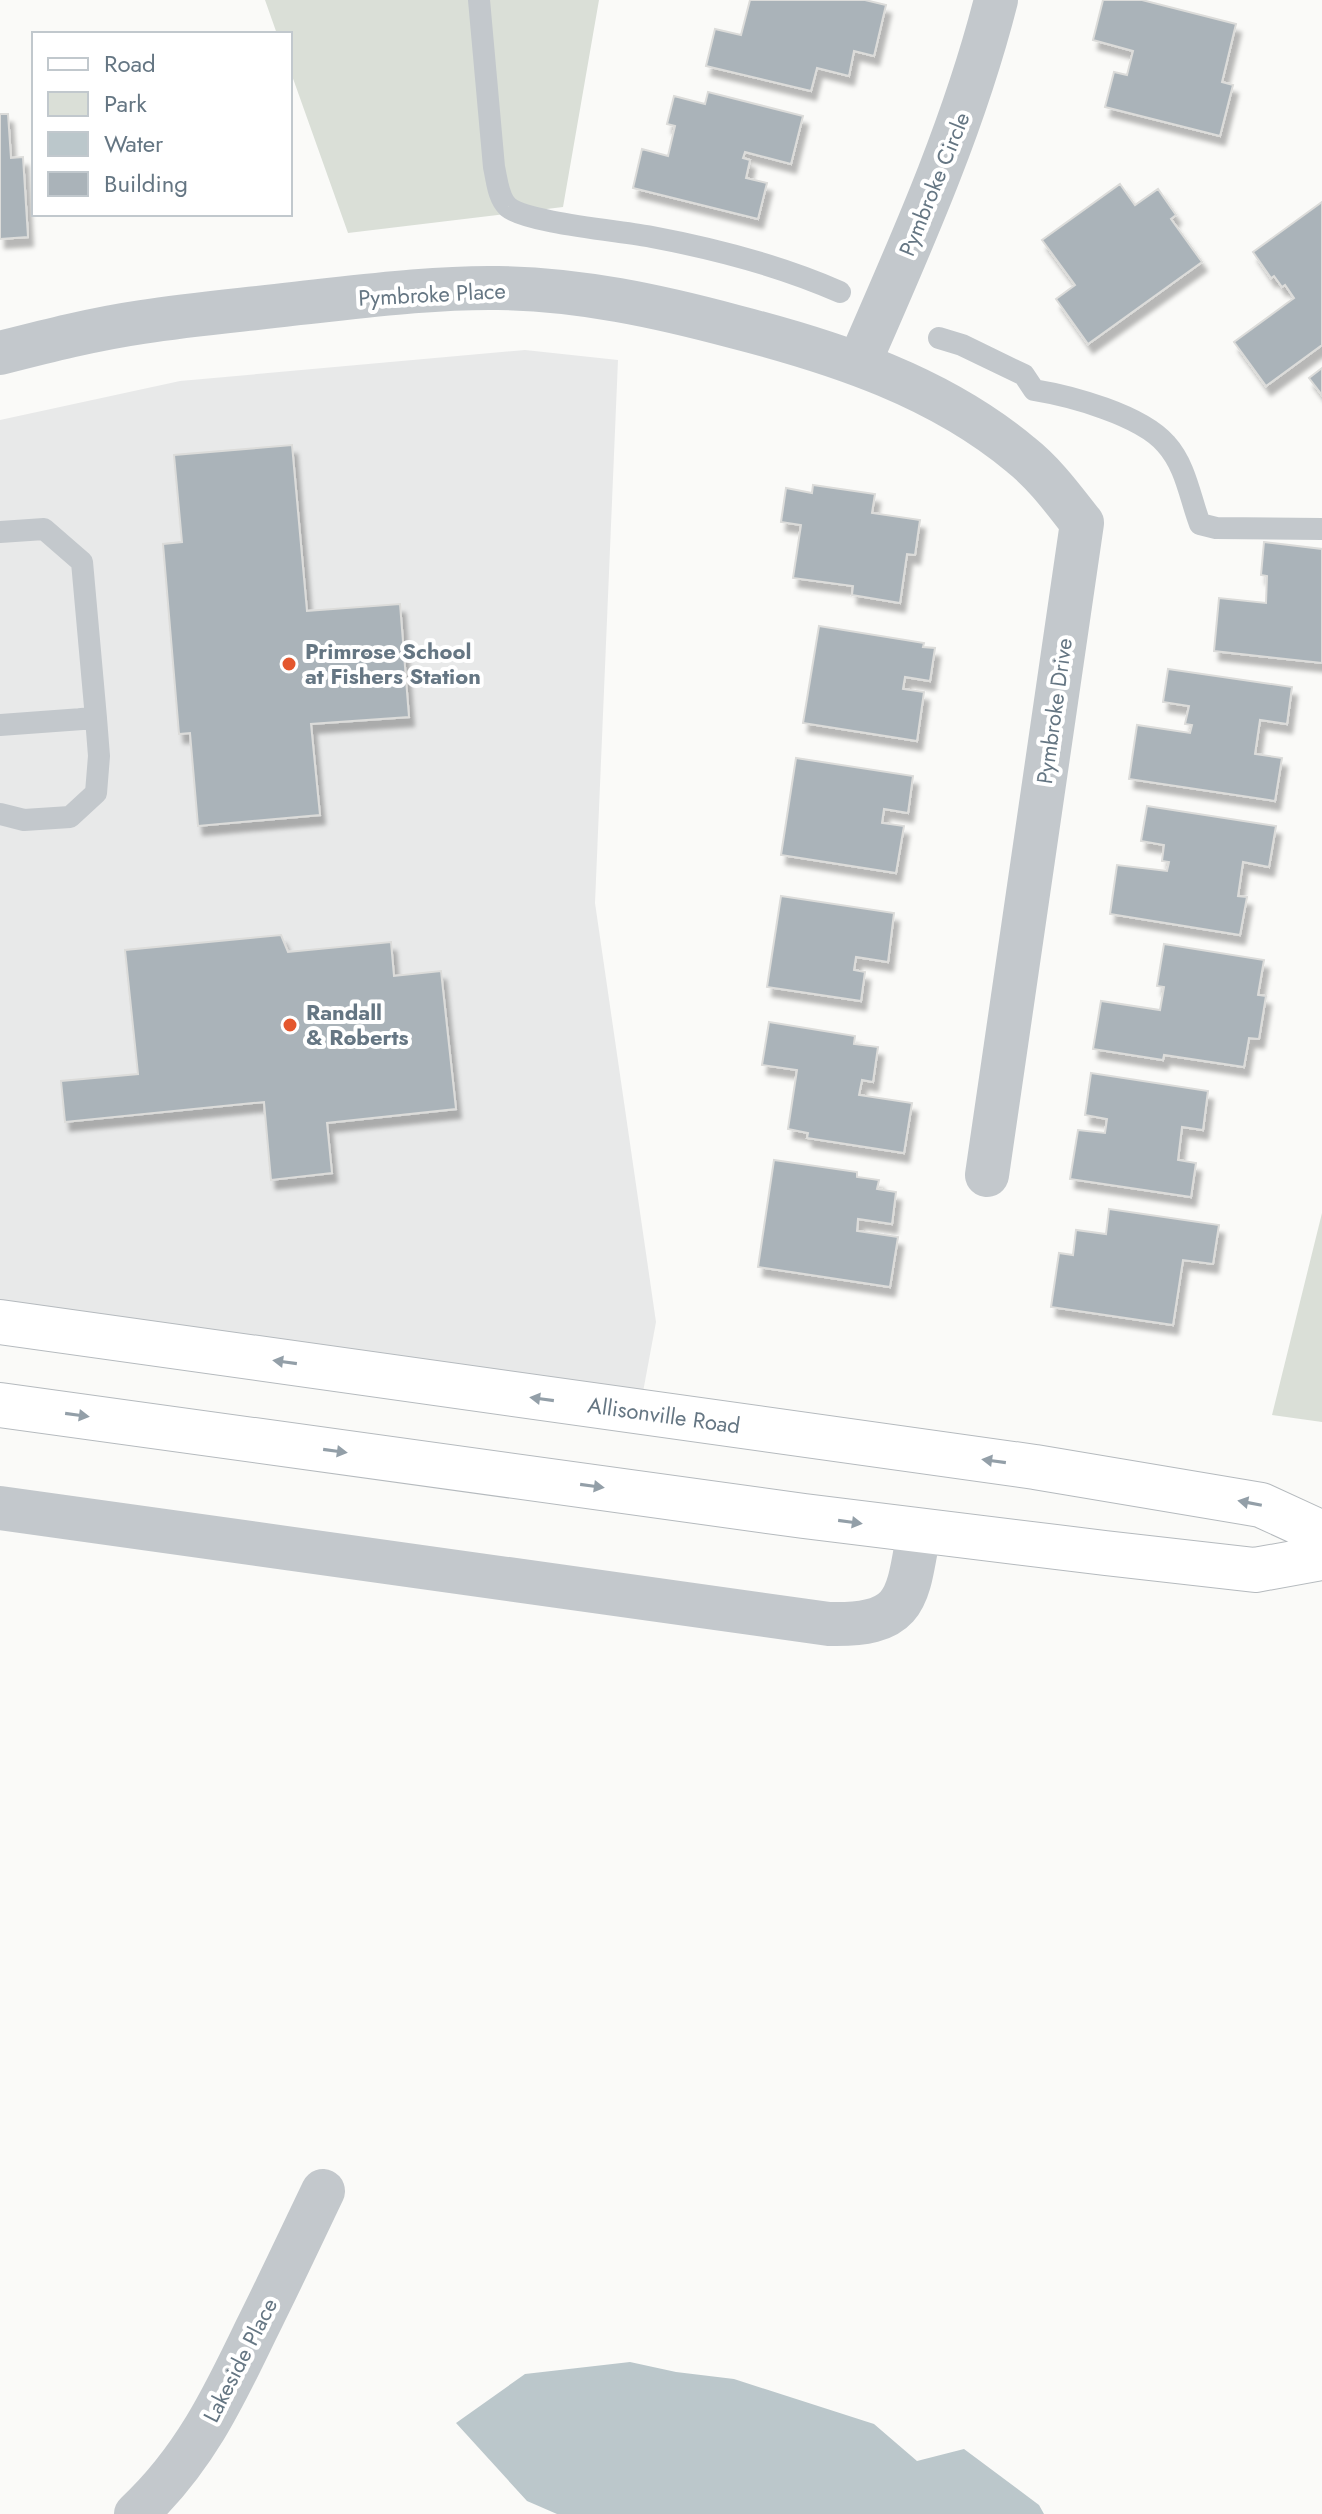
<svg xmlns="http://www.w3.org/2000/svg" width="1322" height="2514" font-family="Jost,sans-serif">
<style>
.built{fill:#e8e9e9}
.green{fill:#dadfd7}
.water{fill:#bbc7cb}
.building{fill:#aab3b9;stroke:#dcdcda;stroke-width:2;filter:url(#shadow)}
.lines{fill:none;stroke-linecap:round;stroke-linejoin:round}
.primary-casing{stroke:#b5babe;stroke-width:46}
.lane{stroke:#c3c8cc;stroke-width:22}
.street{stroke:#c3c8cc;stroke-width:44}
.primary{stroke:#fff;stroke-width:44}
.oneway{fill:#939fa8}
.poi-dot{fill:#e4572e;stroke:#fff;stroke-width:3}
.labels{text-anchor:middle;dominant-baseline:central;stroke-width:8;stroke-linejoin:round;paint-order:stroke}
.street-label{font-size:22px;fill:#657683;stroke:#fff}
.poi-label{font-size:22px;font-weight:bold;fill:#657683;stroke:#fff;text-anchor:start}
</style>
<defs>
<filter id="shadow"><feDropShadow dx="5" dy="9" stdDeviation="2" flood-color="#0004"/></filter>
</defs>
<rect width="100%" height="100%" fill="#fafaf8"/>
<path class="built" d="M525,350L618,360L595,903L656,1322L643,1392L0,1300V420L180,381Z"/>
<path class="green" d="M265,0H599L563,207L348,233L290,70V34H277Z
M1322,1213V1422L1272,1415Z"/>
<path class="water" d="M630,2362L676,2372L734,2379L874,2424L917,2461L964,2449L1039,2505L1044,2514H557L527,2501L456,2423L525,2374Z"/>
<path class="building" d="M750,0H865L886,5L874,56L854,51L849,76L817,68L811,91L706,66L715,29L741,35Z
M1103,0H1142L1236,24L1222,82L1233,85L1220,136L1105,107L1114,72L1127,75L1133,51L1093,40Z
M708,92L803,116L791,164L745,152L743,158L750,160L746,178L767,183L758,219L633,188L642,149L668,156L675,126L667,124L674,96L705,104Z
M0,114H8L11,158L23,157L28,237L0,239Z
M1120,184L1135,205L1158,189L1176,215L1171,219L1202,262L1088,344L1056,299L1075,285L1042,240Z
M1322,202V345L1266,386L1234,342L1294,298L1285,285L1282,287L1274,276L1271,278L1253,252Z
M1322,368V395L1309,378Z
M292,445L307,611L400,604L409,717L311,724L320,815L198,826L190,733L179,734L163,544L182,542L174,455Z
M813,485L875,494L872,513L920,520L915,555L907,554L900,603L852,595L853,586L793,578L801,525L781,522L786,488L812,493Z
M1264,542L1322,549V663L1214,651L1219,598L1266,603L1267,576L1261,575Z
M819,626L924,643L923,647L935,648L930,681L905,677L903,689L924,692L917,741L803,723Z
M1168,669L1292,687L1287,724L1260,720L1255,754L1282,758L1275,801L1129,779L1137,725L1190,733L1192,725L1185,724L1189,706L1163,702Z
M796,758L913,776L908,813L884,809L882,823L904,826L896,873L781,855Z
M1147,806L1276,826L1269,867L1243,862L1238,896L1247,897L1240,935L1110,914L1117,865L1167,871L1169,862L1162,861L1164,845L1141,841Z
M781,896L894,913L888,962L856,957L854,970L865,972L861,1001L767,987Z
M281,935L288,952L391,942L394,976L441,971L456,1109L327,1123L332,1173L271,1180L264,1102L65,1122L61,1081L138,1074L125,950Z
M1164,944L1264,960L1258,995L1266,996L1259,1039L1249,1038L1244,1067L1164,1055L1163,1060L1093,1049L1101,1001L1160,1010L1164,987L1157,986Z
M769,1022L855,1036L854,1044L878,1047L873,1082L862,1080L859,1095L912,1103L904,1153L807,1138L808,1133L788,1129L797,1070L762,1065Z
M1091,1073L1208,1091L1203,1130L1182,1127L1178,1160L1196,1163L1191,1197L1070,1179L1078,1130L1105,1133L1107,1119L1085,1115Z
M774,1160L857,1172V1177L879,1180L877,1189L896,1192L892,1224L858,1219L857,1231L898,1237L890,1287L758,1267Z
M1109,1209L1219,1225L1213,1264L1183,1260L1173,1325L1051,1307L1059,1253L1073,1255L1076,1230L1106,1234Z"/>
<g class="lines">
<g class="primary-casing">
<path id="primary" d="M0,1322L1035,1467L1261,1505L1322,1533
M0,1405L804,1516L1105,1553L1255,1570L1322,1558"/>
</g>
<path class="lane" d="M479,0L494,167C497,180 498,198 508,207C527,223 623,231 652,237C716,249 781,266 840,292
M939,338L962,345L1024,375L1034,390C1071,396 1141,415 1166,444C1186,466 1190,498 1200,524L1216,528L1322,529
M0,532L44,529L82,562L96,718L0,725
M0,814L24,820L70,817L96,793L99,756L96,718L81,719"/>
<path class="street" d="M0,353C47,341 94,329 142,322C192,314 242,310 292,304C358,297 432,287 498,288C579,289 658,306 736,327C837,353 940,387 1021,455C1045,474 1063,499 1082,523L987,1175
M859,363C911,244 964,126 996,0
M0,1508L829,1624C909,1626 907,1598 919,1531
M136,2514C193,2461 223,2399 256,2330C279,2284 301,2237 323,2191"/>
<use href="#primary" class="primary"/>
</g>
<defs><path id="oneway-solid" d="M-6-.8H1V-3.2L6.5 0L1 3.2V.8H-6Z" transform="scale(2)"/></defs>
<g class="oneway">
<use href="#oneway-solid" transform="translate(285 1362) rotate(-172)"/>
<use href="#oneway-solid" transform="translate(542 1399) rotate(-172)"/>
<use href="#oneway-solid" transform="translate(77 1415) rotate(8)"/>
<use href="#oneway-solid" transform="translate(335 1451) rotate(8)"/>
<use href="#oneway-solid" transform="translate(994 1461) rotate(-172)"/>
<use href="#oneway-solid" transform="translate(592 1486) rotate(8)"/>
<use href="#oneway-solid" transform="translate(1250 1503) rotate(-169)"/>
<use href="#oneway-solid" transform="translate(850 1522) rotate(8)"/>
</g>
<g class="poi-dot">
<circle cx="289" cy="664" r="8"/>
<circle cx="290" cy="1025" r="8"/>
</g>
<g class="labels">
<g class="street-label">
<text transform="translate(934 184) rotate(-68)">Pymbroke Circle</text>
<text transform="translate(432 294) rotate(-3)">Pymbroke Place</text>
<text transform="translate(1054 711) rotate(-82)">Pymbroke Drive</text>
<text transform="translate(664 1415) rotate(8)">Allisonville Road</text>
<text transform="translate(240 2360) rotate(-63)">Lakeside Place</text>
</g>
<g class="poi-label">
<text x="305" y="651">Primrose School<tspan x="305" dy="25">at Fishers Station</tspan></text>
<text x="306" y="1012">Randall<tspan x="306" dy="25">&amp; Roberts</tspan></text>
</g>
</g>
<rect x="32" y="32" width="260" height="184" fill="#ffffff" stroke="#c1c8cd" stroke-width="2"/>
<rect x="48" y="58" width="40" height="12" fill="#ffffff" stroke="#c1c8cd" stroke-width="2"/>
<text x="104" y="72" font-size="24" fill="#657683">Road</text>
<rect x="48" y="92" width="40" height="24" fill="#dadfd7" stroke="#c1c8cd" stroke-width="2"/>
<text x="104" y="112" font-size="24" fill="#657683">Park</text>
<rect x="48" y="132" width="40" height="24" fill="#bbc7cb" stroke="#c1c8cd" stroke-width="2"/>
<text x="104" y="152" font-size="24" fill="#657683">Water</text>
<rect x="48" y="172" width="40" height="24" fill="#aab3b9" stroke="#c1c8cd" stroke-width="2"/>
<text x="104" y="192" font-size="24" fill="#657683">Building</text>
</svg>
